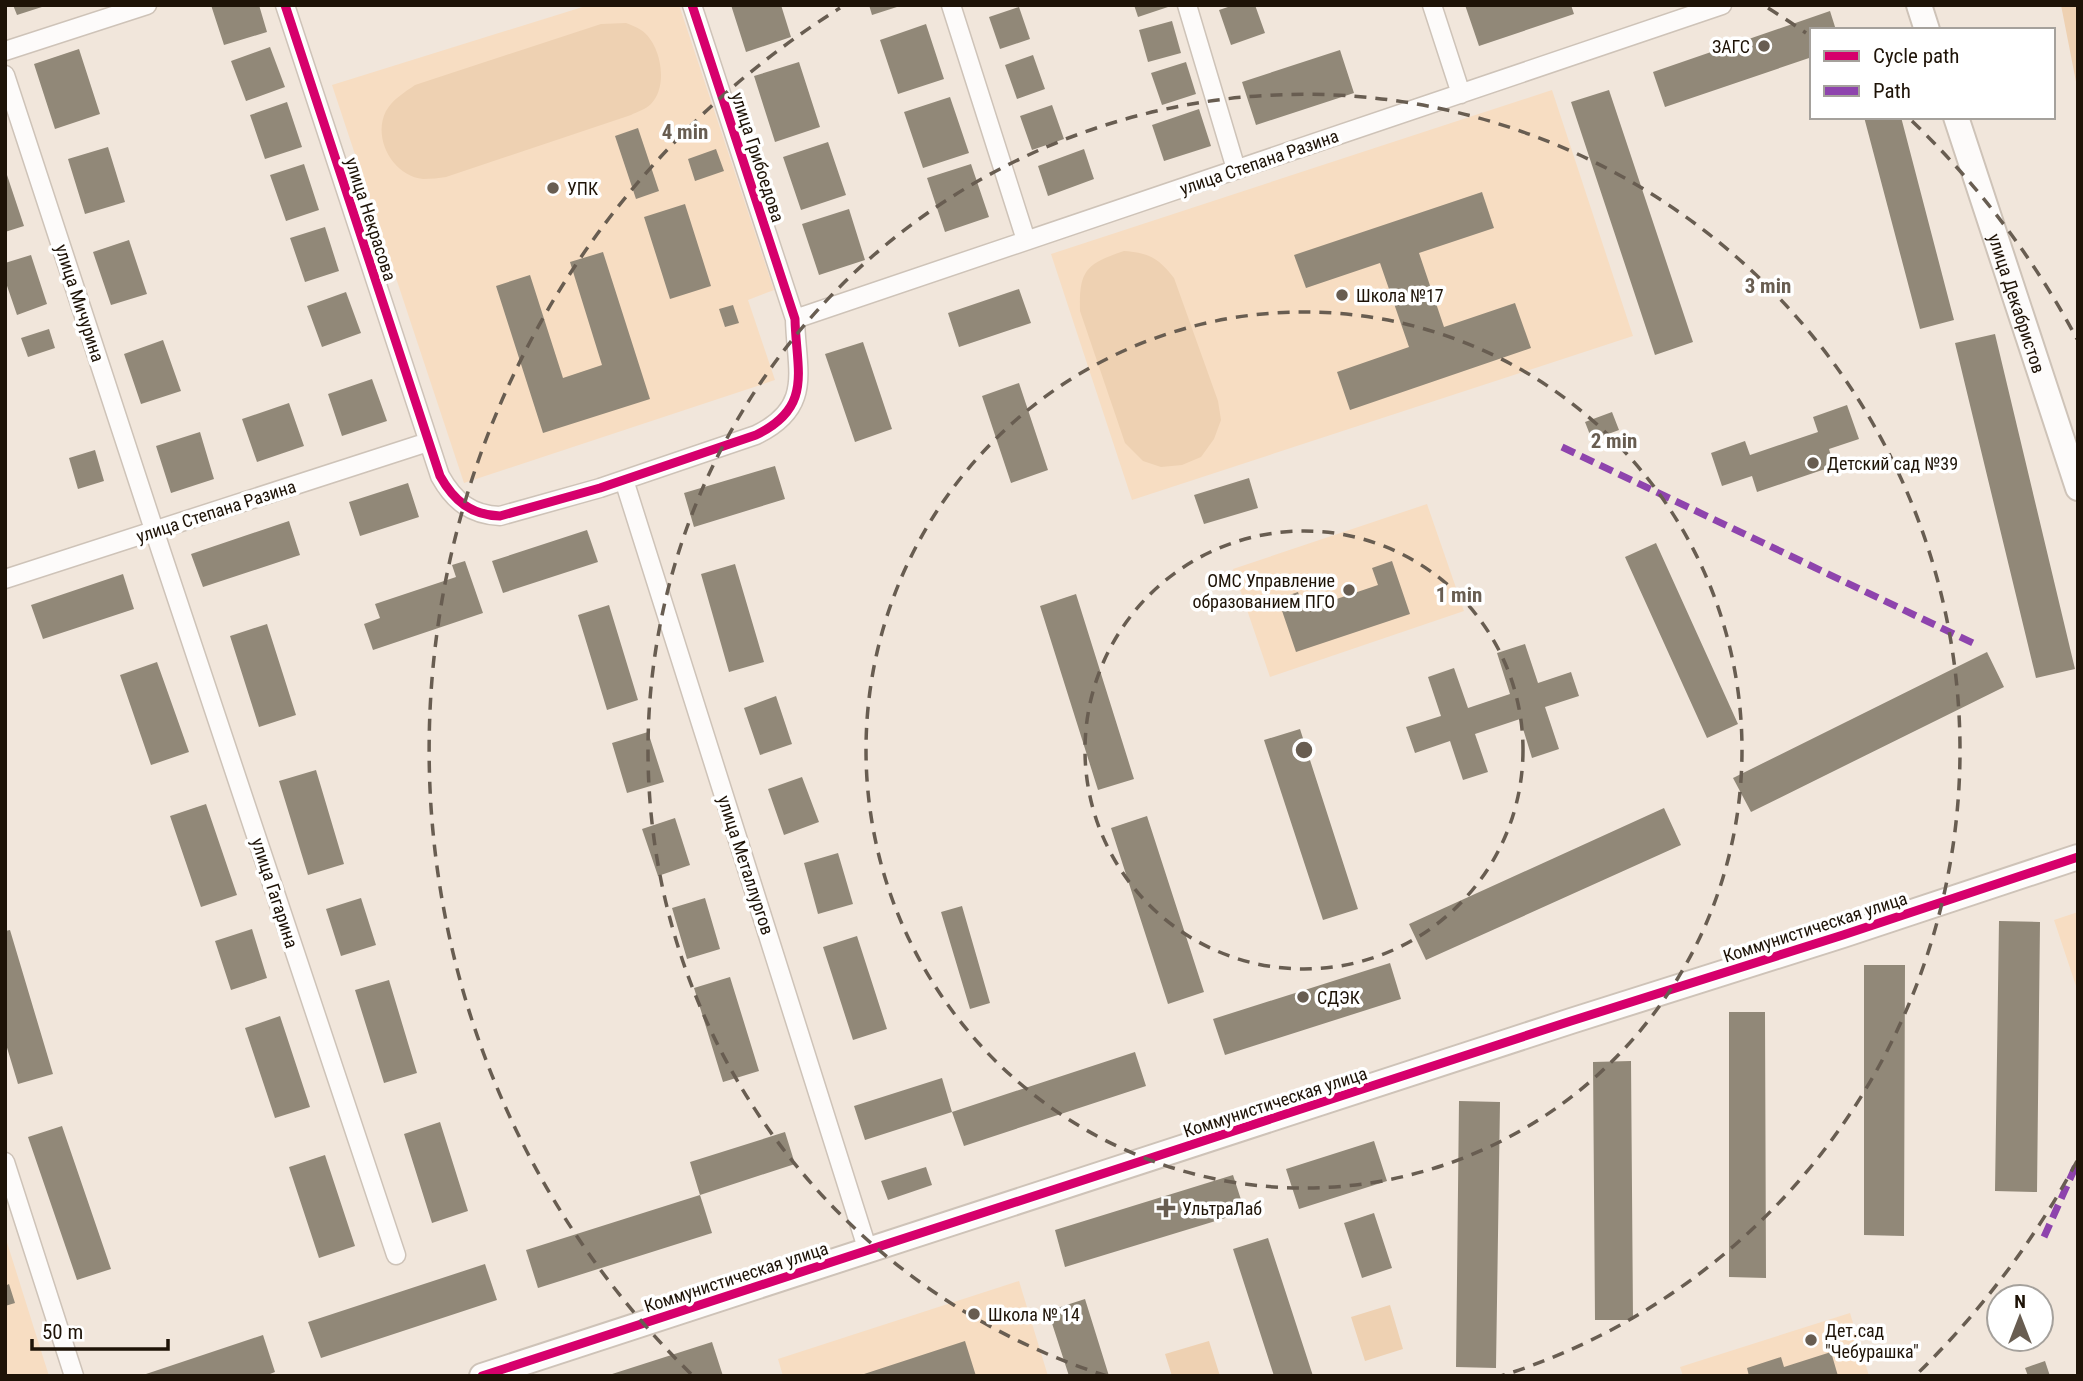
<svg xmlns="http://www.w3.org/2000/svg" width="2083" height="1381" font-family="'Roboto Condensed',sans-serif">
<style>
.built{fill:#f7ddc2}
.green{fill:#eed1b2}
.building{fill:#918878}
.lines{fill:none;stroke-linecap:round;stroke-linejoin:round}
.street-casing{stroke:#cec3b8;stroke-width:21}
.secondary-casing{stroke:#cec3b8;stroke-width:28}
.street{stroke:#fdfbfa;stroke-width:18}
.secondary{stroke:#fdfbfa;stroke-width:24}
.quiet{stroke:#8e44ad;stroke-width:7;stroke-dasharray:14 7;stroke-linecap:butt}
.cycleway-casing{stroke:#fff;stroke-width:13}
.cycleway{stroke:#d6006c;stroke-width:9}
.ring{fill:none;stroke:#685d51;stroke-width:3.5;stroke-dasharray:12 9}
.poi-dot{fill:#685d51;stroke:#fff;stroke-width:2.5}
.labels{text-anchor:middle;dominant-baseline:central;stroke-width:7;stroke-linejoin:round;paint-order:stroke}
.poi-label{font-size:18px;fill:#1e1307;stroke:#fff;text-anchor:start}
.street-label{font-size:18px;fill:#1e1307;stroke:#fff}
.centre{fill:#685d51;stroke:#fff;stroke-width:3.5}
.ring-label{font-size:21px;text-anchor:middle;font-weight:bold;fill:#685d51;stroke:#fff;stroke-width:7;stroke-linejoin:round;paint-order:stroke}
</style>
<rect width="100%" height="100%" fill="#f1e6db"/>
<path class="built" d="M589,5H679L774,290L748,300L775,380L464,483L332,85Z
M1552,90L1633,336L1132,500L1051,254Z
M1427,504L1464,611L1270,677L1233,569Z
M2078,912V992L2054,920Z
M5,1236L49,1376H5Z
M1019,1281L1048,1376H783L778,1359Z
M1850,1313L1869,1376H1683L1680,1367Z"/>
<path class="green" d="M2061,5H2078V92Z
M626,23C631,25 637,27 641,30C661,43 669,86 651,104C646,109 637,112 631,115L446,177C439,178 431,179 423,179C393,176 372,138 386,111C393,99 405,92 415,85L601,24Z
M1124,251C1150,253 1158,258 1174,278L1218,401L1221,420L1214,439L1201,457L1182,465L1161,467L1143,461L1125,443L1080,311C1079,270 1086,264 1124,251Z
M1390,1305L1403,1349L1365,1361L1351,1317Z
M1209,1341L1220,1376H1172L1165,1354Z"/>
<path class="building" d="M13,5H45V6L17,15Z
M211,5H259L267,32L224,45Z
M731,5H781L791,37L746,52Z
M869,5H900V6L872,15Z
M1134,5H1171V6L1138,17Z
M1234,5H1255L1265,33L1231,45L1219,10Z
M1465,5H1571L1574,14L1479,46Z
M1019,7L1030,39L1000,49L989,17Z
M1830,11L1836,30H1812V57L1665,107L1653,72Z
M1172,21L1181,53L1148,62L1139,30Z
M926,24L944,79L898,94L880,40Z
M270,47L285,87L246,101L231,61Z
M79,49L100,114L55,129L34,64Z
M1340,50L1354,93L1256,125L1242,82Z
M1033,55L1045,89L1017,99L1005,65Z
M799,62L820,127L775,142L754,76Z
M1186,62L1196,94L1162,105L1151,73Z
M1609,90L1693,342L1655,355L1571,102Z
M950,97L969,153L923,168L904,112Z
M287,102L302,147L265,159L250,115Z
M1052,105L1064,139L1032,150L1020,116Z
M1199,109L1211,146L1164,161L1152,125Z
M1864,117H1901L1954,320L1920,329Z
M638,128L659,191L636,199L615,136Z
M828,142L846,195L801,210L783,157Z
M108,147L125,202L85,214L68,159Z
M716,149L724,171L695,181L688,159Z
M1084,149L1094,179L1048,196L1038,166Z
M304,164L319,210L286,221L270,175Z
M971,164L989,217L945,232L927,178Z
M7,175L24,226L5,232V176Z
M1482,192L1494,228L1419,253L1444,327L1515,303L1531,348L1350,410L1337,372L1409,347L1380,263L1306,288L1294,255Z
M685,204L711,286L670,299L644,217Z
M849,209L865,260L819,275L802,224Z
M325,227L339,271L305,282L290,238Z
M129,240L147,294L111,305L93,252Z
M603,252L650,399L543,433L496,286L530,275L563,378L602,365L570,262Z
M31,255L47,304L17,315L5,280V263Z
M1019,289L1031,323L959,347L948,313Z
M346,292L361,333L322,347L307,306Z
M733,305L739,323L725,327L719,309Z
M49,329L55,348L28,357L21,338Z
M1995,334L2075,669L2036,678L1955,343Z
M163,340L181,391L141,404L124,354Z
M863,342L892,429L855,442L825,354Z
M372,379L387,421L342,436L328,394Z
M1019,383L1048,470L1011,483L982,396Z
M289,403L304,446L257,462L242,419Z
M1847,405L1859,439L1829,449L1834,466L1757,492L1752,476L1722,486L1711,453L1745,441L1750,455L1818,432L1813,417Z
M1612,412L1619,430L1592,440L1585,422Z
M200,432L214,479L171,493L156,446Z
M95,450L104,481L78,489L69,458Z
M775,466L785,499L694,527L684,493Z
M1249,478L1258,508L1204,524L1194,495Z
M408,483L419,517L360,536L349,502Z
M289,521L300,555L203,587L191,554Z
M587,530L598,562L503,593L492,561Z
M1656,543L1738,724L1707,738L1625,557Z
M465,561L483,613L373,650L364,624L380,618L375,604L456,577L452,565Z
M1392,561L1410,614L1296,652L1278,599L1298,592L1304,610L1378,585L1372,568Z
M735,564L764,662L729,672L701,574Z
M123,574L134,609L43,639L31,605Z
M1076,594L1134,779L1098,790L1040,606Z
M609,605L638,700L607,710L578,615Z
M267,624L296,715L259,727L230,636Z
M1525,644L1538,683L1571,672L1579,696L1545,707L1559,749L1532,758L1520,719L1475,734L1488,772L1463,780L1450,741L1415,753L1406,727L1441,716L1428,677L1454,668L1468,708L1510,694L1497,653Z
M1987,652L2004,687L1751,812L1733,778Z
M157,662L189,752L151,765L120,675Z
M776,696L792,744L760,755L744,708Z
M1300,729L1358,909L1323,920L1264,740Z
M648,732L664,782L627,793L612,743Z
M316,770L344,864L308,875L279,781Z
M802,777L819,822L784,835L768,789Z
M206,804L237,895L201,907L170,816Z
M1664,808L1681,845L1426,960L1409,924Z
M1147,816L1204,992L1168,1004L1111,828Z
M675,818L690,865L658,876L642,829Z
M838,853L853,904L818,914L804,863Z
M361,898L376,945L341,956L326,909Z
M705,898L720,949L687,959L672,908Z
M962,906L990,1003L970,1009L941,912Z
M1999,921L2040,922L2037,1192L1995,1191Z
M252,929L267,978L231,990L215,941Z
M10,930L53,1074L18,1084L5,1041V931Z
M857,936L887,1029L853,1040L823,947Z
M1390,963L1401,999L1225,1055L1213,1019Z
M1864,965H1905L1904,1236L1864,1235Z
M730,977L759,1071L723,1082L694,988Z
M389,980L417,1073L384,1083L355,990Z
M1729,1012H1765L1766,1278L1729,1277Z
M280,1016L310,1107L275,1118L245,1028Z
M1135,1052L1146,1086L964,1146L952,1112Z
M1631,1061L1633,1320H1595L1593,1062Z
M942,1078L952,1112L865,1140L854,1106Z
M1459,1101L1500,1102L1496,1368L1456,1367Z
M440,1122L468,1211L432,1223L404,1134Z
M62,1126L111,1269L77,1280L28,1137Z
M785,1132L795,1164L700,1195L690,1162Z
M1374,1141L1387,1181L1299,1209L1286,1169Z
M325,1155L355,1246L319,1258L289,1167Z
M926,1167L932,1185L888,1200L881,1181Z
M1233,1175L1245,1212L1065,1267L1055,1230Z
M700,1195L712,1233L538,1288L526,1250Z
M1374,1213L1392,1268L1362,1278L1344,1223Z
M1268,1238L1313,1376H1274L1233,1249Z
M485,1264L497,1300L321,1358L308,1322Z
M9,1284L15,1303L5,1306V1286Z
M1085,1299L1109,1376H1069L1048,1311Z
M263,1335L275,1372L265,1376H140Z
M965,1341L976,1376H861V1375Z
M712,1342L723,1376H609V1375Z
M1831,1352L1838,1376H1749L1747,1368L1781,1357L1784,1367Z
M2045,1361L2050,1376H2028L2025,1368Z"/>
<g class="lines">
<g class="street-casing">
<path id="street" d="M285,5L440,476C454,501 471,515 500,516L600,488L756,435C814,407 796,370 795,319L692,5
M951,5L1026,240
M1187,5L1236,169
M1432,5L1461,94
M5,51L147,5
M5,75L161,551L396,1255
M795,319L1722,5
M624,480L868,1251
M5,579L428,442
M5,1162L74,1376"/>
</g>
<g class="secondary-casing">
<g id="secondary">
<path d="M1919,5L1927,30"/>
<path id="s1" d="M1956,117L2078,488"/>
<path d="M482,1376L1571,1021L1843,935L2078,857"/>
</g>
</g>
<use href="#street" class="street"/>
<use href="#secondary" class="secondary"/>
<path class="quiet" d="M1562,447L1973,643
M2044,1237L2078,1161"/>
<g class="cycleway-casing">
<path id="cycleway" d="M285,5L440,476C454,501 471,515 500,516L600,488L756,435C814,407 796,370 795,319L692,5
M482,1376L1571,1021L1843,935L2078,857"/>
</g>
<use href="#cycleway" class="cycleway"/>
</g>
<g class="ring">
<circle cx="1304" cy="750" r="219"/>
<circle cx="1304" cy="750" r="438"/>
<path d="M1107 1376A656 656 0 1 1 1501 1376"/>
<path d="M2077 1161A875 875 0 0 1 1917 1374M691 1374A875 875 0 0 1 840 8M1768 8A875 875 0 0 1 1806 33M1912 121A875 875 0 0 1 2077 339"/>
</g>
<g class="poi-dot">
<circle cx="1764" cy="46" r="7"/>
<circle cx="553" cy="188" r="7"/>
<circle cx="1342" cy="295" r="7"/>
<circle cx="1813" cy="463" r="7"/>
<circle cx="1349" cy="590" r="7"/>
<circle cx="1303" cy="997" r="7"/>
<path d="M1162.5 1197.5h7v7h7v7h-7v7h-7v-7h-7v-7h7z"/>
<circle cx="974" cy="1314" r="7"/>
<circle cx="1811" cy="1340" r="7"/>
</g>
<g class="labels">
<g class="poi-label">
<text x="1750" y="46" text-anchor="end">ЗАГС</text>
<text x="567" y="188">УПК</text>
<text x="1356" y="295">Школа №17</text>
<text x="1827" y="463">Детский сад №39</text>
<text x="1335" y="580" text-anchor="end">ОМС Управление<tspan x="1335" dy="21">образованием ПГО</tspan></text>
<text x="1317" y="997">СДЭК</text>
<text x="1182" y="1208">УльтраЛаб</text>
<text x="988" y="1314">Школа № 14</text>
<text x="1825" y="1330">Дет.сад<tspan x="1825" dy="21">"Чебурашка"</tspan></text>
</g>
<g class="street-label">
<text transform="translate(758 157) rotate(72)">улица Грибоедова</text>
<text transform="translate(1259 162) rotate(-19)">улица Степана Разина</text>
<text transform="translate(371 219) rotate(72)">улица Некрасова</text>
<text transform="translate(80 303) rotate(72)">улица Мичурина</text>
<text stroke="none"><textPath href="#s1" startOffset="196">улица Декабристов</textPath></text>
<text transform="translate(216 511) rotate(-18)">улица Степана Разина</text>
<text transform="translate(746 865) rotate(72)">улица Металлургов</text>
<text transform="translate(275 893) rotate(72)">улица Гагарина</text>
<text transform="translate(1815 927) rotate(-18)">Коммунистическая улица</text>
<text transform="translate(1275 1102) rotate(-18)">Коммунистическая улица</text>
<text transform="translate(736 1277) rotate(-18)">Коммунистическая улица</text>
</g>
</g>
<circle cx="1304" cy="750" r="10" class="centre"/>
<g class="ring-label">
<text x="685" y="139">4 min</text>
<text x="1768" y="293">3 min</text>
<text x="1614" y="448">2 min</text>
<text x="1459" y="602">1 min</text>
</g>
<rect width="2083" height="1381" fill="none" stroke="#1e1307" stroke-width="14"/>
<rect x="1810" y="28" width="245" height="91" fill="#ffffff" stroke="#a5a19c" stroke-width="2"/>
<rect x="1824" y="51" width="35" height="10" fill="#d6006c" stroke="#a5a19c" stroke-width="2"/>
<text x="1873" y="63" font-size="21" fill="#1e1307">Cycle path</text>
<rect x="1824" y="86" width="35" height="10" fill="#8e44ad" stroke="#a5a19c" stroke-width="2"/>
<text x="1873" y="98" font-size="21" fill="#1e1307">Path</text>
<g transform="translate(2020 1318)"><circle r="33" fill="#ffffff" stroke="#a5a19c" stroke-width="2"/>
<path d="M0-5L12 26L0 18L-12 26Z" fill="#685d51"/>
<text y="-10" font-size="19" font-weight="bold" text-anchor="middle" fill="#1e1307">N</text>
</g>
<path d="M32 1339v10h136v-10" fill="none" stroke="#1e1307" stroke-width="3.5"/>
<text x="42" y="1339" font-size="21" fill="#1e1307" stroke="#ffffff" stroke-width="5" paint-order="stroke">50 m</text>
</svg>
